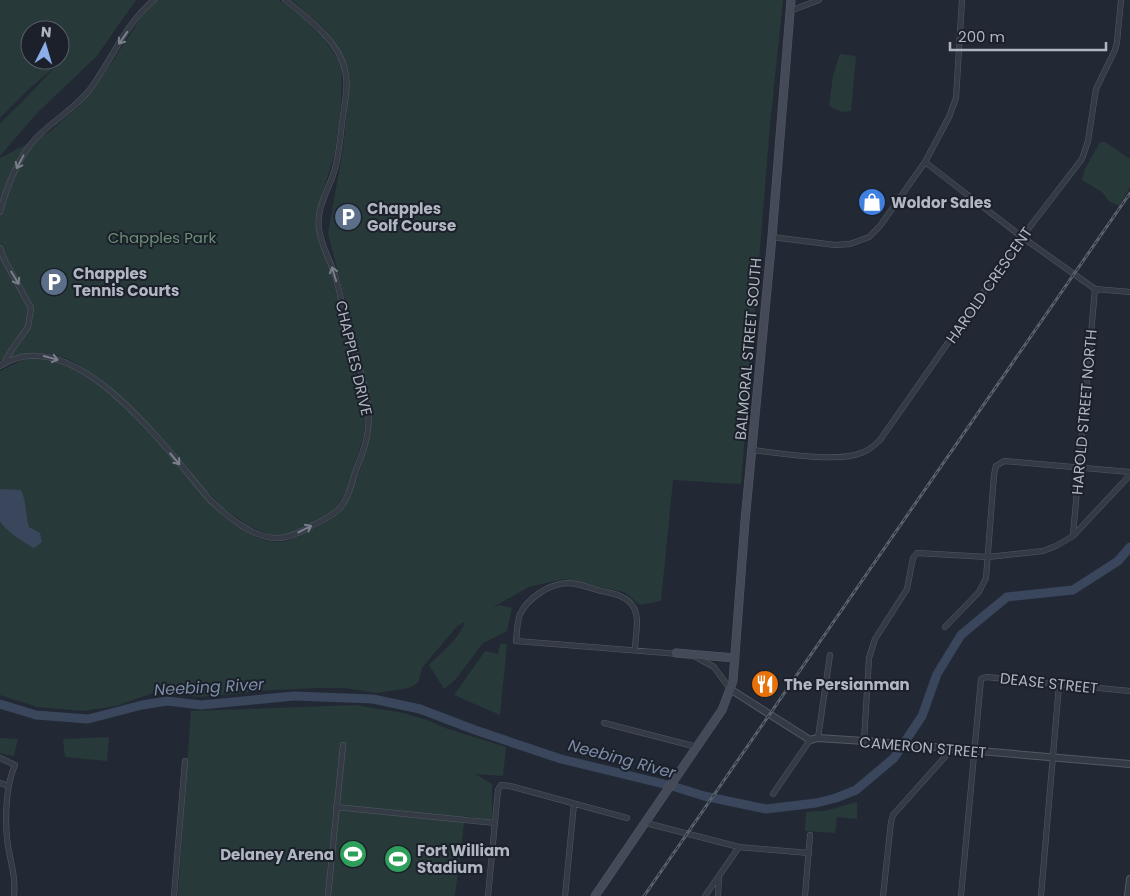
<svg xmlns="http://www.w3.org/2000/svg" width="1130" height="896" font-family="Poppins,sans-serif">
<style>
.green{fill:#283939;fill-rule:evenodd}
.water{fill:#39465c}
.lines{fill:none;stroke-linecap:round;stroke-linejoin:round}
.river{stroke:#39465c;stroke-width:9}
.minor-casing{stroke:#535963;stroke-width:6}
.tertiary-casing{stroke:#535963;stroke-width:8}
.secondary-casing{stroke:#535963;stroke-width:9}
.minor{stroke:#353b45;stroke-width:5}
.tertiary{stroke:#353b45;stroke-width:6}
.secondary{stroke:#444a58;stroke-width:8}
.rail-casing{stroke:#5a616e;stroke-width:3}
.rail{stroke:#1b202a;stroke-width:1;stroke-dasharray:4;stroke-linecap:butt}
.oneway{stroke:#797f8a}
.labels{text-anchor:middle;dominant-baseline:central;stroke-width:4;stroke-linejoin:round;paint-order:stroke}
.poi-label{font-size:15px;font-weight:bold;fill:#b0b6c2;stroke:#1b202a;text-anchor:start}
.park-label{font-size:15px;fill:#6a8f74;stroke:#1b202a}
.street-label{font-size:15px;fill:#b0b6c2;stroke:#1b202a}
.water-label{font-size:16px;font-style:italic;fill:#7b8ca7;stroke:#1b202a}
</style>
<rect width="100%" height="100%" fill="#222934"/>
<path class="green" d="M0,0H136L96,57L37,113L0,156V123L21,103L57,65L31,87L0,118ZM30,30H60V60H30Z
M157,0H279L304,19L323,38L339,61L342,69L341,103L335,153L317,210L315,224L329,265L344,321L366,412L364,434L347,490L336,508L330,513L291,533L278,536L268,534L247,525L222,507L208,492L196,488C215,510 245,541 277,542C286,543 297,537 305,532C317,527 333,520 341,511C353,498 370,442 371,424L361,364L328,233L343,149L348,101L349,73L346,62L325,29L292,0H783L770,125L741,484L673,480L661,601L640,605L624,592L564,579L529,587L493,607L500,605L512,608L507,631L483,643L456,679L444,689L429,665C442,651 458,641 465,622L457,626L422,668L418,683L409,688L377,693L345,688H319L272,690L201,697L153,693L116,706L83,711L37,707L0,695V371C10,366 20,360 32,358C66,354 105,390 128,410C103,384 75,350 34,353C23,354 11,358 0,361V158L48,133L77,108L95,88L144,13Z
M840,54L856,56L851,111L842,112L829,106L833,76Z
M1100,142H1105L1130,159V187L1119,206L1109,201L1102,192L1082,180L1085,169Z
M500,644H507L500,715L454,695L485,651L498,654Z
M356,705L403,713L427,720L448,729L506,747L503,776L475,774L492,784V817L489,820L465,816L455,896H178L191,711Z
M109,737L107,761L65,757L63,739Z
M0,738L18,739L14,756L0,753Z
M857,802V819L837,817L835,833L805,831L806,812L825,811Z"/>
<path class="water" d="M0,489L21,490C27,502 25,515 29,527L40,533L42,542L34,548C27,545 2,528 0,521C0,512 0,499 0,489Z"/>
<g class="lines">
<path class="river" d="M0,704L36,715L88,719L142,705L167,701L201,705L294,696L373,699L420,709L475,730L561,759L672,786L704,796L766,809L816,803L836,798L856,790L894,758L922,716L937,674L961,635L985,615L1007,597L1073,590L1118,561L1130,547"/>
<g class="minor-casing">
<path id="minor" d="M790,11L819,0
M925,162L1022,237L1095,289L1130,292
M0,212C7,186 18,157 37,137C55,119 76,108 91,88C112,59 126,23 154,0
M772,237L835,245L850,244L869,237L880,226L925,162L949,117L956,98L962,0
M0,248L4,259L31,308L28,327L13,348L4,363
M0,366C75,318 168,452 210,500C228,517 254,540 281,538C290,537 298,533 306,529C316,523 330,518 338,510C348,500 351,486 355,473C360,459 367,444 368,429C372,397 356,357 347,326C343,309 340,292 335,275C330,260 321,245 319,229C316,210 327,192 333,175C339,158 340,140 342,123C344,106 349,87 345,70C339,42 307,17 285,0
M752,450C779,453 837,463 861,453C868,451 875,445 880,440L1022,237L1082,159L1088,141L1096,89L1115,50L1117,42L1121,0
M1073,535L1095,289
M945,627L979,592L986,578L994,475L996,466L1004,461L1130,472
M635,650C635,637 640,620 634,608C628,596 612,593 601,591C590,588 578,583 567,583C549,584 528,598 520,614C517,622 517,632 516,641L679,654
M694,656L714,667L730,689
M604,723L697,747
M818,738L830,655
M864,741L869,658L875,639L907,589L913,558L917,553L988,557L1043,551L1056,546L1073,536L1130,475
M0,758L15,765C6,784 5,817 7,838C9,860 16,872 14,896
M0,783L9,786
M773,794L810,740
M336,807L495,823
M646,823L739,847L809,853
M174,896L185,761
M328,896L343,745
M488,896L498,790L501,785L510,786L627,818
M565,896L574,804
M705,896L739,847
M718,896L719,877
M805,896L810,835
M883,896L891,822L893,815L952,749
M961,896L981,679L986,677L1130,691
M1041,896L1059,685"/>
</g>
<g class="tertiary-casing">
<path id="tertiary" d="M730,689L810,740L818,738L864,741L1130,764
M1128,896L1130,879"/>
</g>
<g class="secondary-casing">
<path id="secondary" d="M676,653L735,658
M595,896L722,710L733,681L745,521L772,237L791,0"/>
</g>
<use href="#minor" class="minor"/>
<use href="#tertiary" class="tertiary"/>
<use href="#secondary" class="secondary"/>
<g class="rail-casing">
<path id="rail" d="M644,896L1130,193"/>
</g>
<use href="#rail" class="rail"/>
</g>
<defs><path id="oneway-shaft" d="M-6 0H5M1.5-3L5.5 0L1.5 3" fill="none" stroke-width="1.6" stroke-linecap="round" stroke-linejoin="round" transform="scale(1.25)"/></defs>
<g class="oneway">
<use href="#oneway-shaft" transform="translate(123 38) rotate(125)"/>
<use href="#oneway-shaft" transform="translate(20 162) rotate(118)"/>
<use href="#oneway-shaft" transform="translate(334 274) rotate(-107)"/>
<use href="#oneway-shaft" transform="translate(15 278) rotate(59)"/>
<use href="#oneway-shaft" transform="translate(51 358) rotate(15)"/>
<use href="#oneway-shaft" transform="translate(175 459) rotate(50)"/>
<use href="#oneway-shaft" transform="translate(305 529) rotate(-27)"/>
</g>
<defs>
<g id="shop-disc" transform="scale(1.4375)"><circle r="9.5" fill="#3f7fe0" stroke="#1b202a"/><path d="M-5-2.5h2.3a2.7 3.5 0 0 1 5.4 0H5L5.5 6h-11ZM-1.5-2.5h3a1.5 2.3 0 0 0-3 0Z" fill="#fff"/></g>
<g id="parking-disc" transform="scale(1.4375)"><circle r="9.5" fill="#5c6f8a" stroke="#1b202a"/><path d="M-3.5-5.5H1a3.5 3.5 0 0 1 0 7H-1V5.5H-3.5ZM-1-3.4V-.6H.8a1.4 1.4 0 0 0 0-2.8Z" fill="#fff"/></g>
<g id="restaurant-disc" transform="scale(1.4375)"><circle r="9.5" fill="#e8710a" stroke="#1b202a"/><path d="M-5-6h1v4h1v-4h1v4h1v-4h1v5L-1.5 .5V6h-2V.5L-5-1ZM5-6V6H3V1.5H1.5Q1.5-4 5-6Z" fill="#fff"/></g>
<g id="stadium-disc" transform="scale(1.4375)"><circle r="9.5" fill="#2e9e5b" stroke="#1b202a"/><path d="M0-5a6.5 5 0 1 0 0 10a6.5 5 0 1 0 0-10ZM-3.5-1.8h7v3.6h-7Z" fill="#fff"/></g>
</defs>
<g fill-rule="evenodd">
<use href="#shop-disc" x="872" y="202"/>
<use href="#parking-disc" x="348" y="217"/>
<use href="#parking-disc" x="54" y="282"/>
<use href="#restaurant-disc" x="765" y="684"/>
<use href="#stadium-disc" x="353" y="854"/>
<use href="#stadium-disc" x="398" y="859"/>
</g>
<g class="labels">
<g class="poi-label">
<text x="891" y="202">Woldor Sales</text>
<text x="367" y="208">Chapples<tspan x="367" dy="17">Golf Course</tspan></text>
<text x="73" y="273">Chapples<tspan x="73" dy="17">Tennis Courts</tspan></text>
<text x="784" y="684">The Persianman</text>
<text x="417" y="850">Fort William<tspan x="417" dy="17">Stadium</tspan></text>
<text x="334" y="854" text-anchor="end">Delaney Arena</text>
</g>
<g class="park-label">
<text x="162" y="237">Chapples Park</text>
</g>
<g class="street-label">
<text transform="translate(989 285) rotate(-55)">HAROLD CRESCENT</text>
<text transform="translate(748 349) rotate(-85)">BALMORAL STREET SOUTH</text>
<text transform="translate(354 358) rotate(77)">CHAPPLES DRIVE</text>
<text transform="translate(1084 412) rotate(-85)">HAROLD STREET NORTH</text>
<text transform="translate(1049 683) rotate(6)">DEASE STREET</text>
<text transform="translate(923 747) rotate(5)">CAMERON STREET</text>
</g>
<g class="water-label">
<text transform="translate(209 687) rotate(-3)">Neebing River</text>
<text transform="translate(622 759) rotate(15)">Neebing River</text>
</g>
</g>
<g transform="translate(45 45) rotate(5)"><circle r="24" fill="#1b202a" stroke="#575c67"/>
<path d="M0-4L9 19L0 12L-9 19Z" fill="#8cacea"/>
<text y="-8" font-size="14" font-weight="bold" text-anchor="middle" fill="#b0b6c2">N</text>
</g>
<path d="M950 42v8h156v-8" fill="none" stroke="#b0b6c2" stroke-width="2.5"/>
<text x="958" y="42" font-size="15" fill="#b0b6c2" stroke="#1b202a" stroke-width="4" paint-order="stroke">200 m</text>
</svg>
